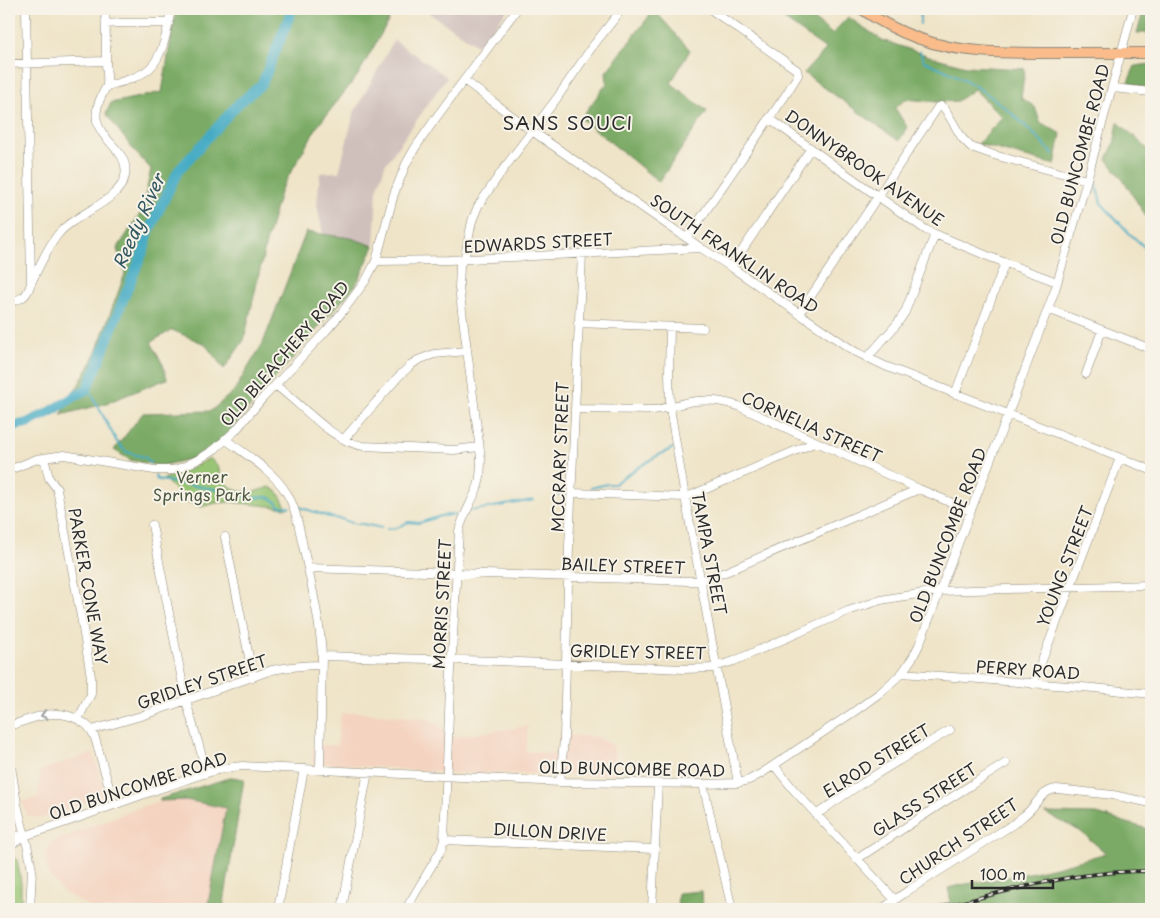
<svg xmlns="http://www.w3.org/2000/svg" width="1160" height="918" font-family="'Playpen Sans',sans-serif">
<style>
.built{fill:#f4d3c0}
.industrial{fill:#d0c0bc}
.green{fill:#98c573;stroke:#62784f}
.forest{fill:#7aaa65;stroke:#526a48}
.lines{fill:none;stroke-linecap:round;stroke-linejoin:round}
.stream{stroke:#45abc4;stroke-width:2}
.river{stroke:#45abc4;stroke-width:10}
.minor-casing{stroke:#8d887a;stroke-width:9}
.major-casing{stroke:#8d887a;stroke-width:12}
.minor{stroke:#fff;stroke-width:8}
.major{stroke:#fabc8b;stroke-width:10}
.rail-casing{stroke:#2b2b2b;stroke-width:4}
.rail{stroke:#f7f3e8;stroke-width:2;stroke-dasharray:5.5;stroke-linecap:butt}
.oneway{stroke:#a0a0a0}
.labels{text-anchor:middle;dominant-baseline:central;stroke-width:4;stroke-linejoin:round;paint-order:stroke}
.street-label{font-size:16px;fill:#2b2b2b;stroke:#f7f3e8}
.park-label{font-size:16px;fill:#4c5941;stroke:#f7f3e8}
.water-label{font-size:18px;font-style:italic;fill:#345861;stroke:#f7f3e8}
.quarter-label{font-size:19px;letter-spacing:1px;fill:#2b2b2b;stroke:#f7f3e8}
</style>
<rect width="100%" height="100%" fill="#f7f3e8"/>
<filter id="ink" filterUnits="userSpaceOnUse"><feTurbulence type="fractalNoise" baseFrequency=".02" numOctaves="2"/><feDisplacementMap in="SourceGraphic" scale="10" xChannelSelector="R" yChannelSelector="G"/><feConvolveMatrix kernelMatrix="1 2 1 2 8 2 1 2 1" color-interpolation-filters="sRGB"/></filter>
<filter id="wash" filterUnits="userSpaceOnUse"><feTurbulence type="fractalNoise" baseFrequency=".0096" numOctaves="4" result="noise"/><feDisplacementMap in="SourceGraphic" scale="20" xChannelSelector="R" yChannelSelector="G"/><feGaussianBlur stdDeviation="1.12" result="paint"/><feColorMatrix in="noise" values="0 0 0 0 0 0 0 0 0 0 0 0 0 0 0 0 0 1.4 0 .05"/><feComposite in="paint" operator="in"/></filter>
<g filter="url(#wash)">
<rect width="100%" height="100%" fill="#efe4c8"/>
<path class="built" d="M357,712L430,719L454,737L528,726L526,751L557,754L559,734L598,737L613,746L618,775L452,773L312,762L314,744L337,746L341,713Z
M93,753L106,796L42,818L28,816L22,801L38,798L40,771Z
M186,800L226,808L208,905L188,903L177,909H94L63,892L49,876L44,857L50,843L140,807L160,801Z"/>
<path class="industrial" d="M432,9H508L479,46L430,14Z
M394,40L447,77L385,165L377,190L374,246L351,238L323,234L317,205L320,173L339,172L354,113Z"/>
<path class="green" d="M210,458L218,467L224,483L238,491L253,492L270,487L278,492L287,508L230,502L216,503L201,507L187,502L164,479L189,469Z
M9,856L17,859L21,883V909L9,907Z"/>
<path class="forest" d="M176,9H395L358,75L317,127L281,189L266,243L244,340L224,369L205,344L172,330L151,342L163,365L167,379L104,404L61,415L93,360L125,274L117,249L142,211L151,169L136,153L106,114L111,103L162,92Z
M769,9H801L832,34L848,17L882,40L929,56L966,66L1025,69L1021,98L1035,107L1040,122L1061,134L1055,165L978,144L1002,117L974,89L957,101L937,102L906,99L895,108L907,127L899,141L804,73L826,49Z
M1144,9H1151V33H1137Z
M654,10L690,50L671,83L707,111L659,182L581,118L607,83L606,72Z
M1151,64V90L1128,82L1135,66Z
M1118,122L1151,152V225L1126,184L1107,159L1114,144Z
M306,232L351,238L374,246L356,285L323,322L292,359L257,398L225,439L190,459L160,466L130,460L114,450L143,413L211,411L234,391L263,343Z
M232,777L244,779L223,909H207L226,808L186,800L160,801V799Z
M1045,813L1097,814L1151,830V909H924L951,902L948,888C968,883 988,881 1009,877C1042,871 1074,863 1106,853L1080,831Z
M702,891L703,909H677L678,893Z"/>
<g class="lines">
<path class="stream" d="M920,24V9
M920,51L924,61C942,69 960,76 977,87C1005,105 1030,129 1053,154
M1095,179L1101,203L1130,234L1151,253
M87,389L92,395L117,442L125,451L136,455L145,457L150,463
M155,475L156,479L160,480L220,490L250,498L267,497L271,498L280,506L289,507
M591,488L607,484H615L619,480L655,457L673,448
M558,495H568
M296,506L333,518L341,519L355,524H363L382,528
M470,511L534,500
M387,529L397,528L408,522L419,523L441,516L457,514"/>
<path class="river" d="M9,429L14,426L27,423L50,412L87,389L96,369L123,300L145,247L149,231L178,171L238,104L262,84L290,15L291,9"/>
</g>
</g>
<g filter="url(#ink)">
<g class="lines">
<g class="minor-casing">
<path id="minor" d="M26,9L31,282
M106,24L120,23H169
M9,64L106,61
M464,80L532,131L701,248L731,267L854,351L885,366L1151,470
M107,86C121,82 139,78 150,68C164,55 168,26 171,9
M1112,88L1151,92
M769,118L839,169L926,230L935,234L990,257L1057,282
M687,238L785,96L798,75L797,70L710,9
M376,261L449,260L701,248
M731,267L811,148
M9,303C13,301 19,300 23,297C29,293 29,287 32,281C40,266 48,245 60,232C77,213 120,201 125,176C130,151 101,142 97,121C95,111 98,103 102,95C103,92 106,88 107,85C108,78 106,69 106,62C106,44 106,26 105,9
M1048,309L1151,349
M799,314L938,107L941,106L945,109L962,138L971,147L994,155L1087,180
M578,323L703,328
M670,327L669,373L670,408L685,497L738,783
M867,358L897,324L905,312L935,234
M1086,374L1102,330
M275,385C300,402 332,442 363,446L454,450L479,447
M955,394L1005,263
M575,409L653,410C664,409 673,406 684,403C702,399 720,400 738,406L919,489L971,511
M225,439C245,454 273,471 286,492C296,507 299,528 303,546C311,583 320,619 322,656L320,769
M344,439L398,377L411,365L418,360L434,354L467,351
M44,458L49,478L57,489L82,622L91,677V694L78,719
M9,470L37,459L64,455L154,470H173L183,467L201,458L215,449L236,430L262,399L326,331L343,311L366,280L376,261L394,194L406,164L415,148L438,115L517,9
M572,493L685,497L694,494L816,442
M152,525L186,701L207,773
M225,537L253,677
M308,568L689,581H701L728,571L919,489
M322,656L498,661L684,669L711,668L734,661L848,611L881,600L898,597L939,591L1151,585
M902,673L1094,688L1151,694
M1033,684L1120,458
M9,726C31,719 55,707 77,719C87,724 91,728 95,738L114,804
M92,730L141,716L272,670C289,667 304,665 321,665
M9,754L17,804L28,849L32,870L30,909
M774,765L793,789L895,900
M560,782L564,739L569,546L582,253
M703,784L732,909
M816,815C859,783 905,757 950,730
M9,835L24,836
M444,840L654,849
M9,845L14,843L24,836C73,821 120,802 168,786C192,778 216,768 242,766L560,782L703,784L738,783L749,780L762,773L855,711L881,692L902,673L913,657L919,645L1010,409L1055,290L1087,180L1133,9
M857,859L941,804L1006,763
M278,909L304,769
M342,909L368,772
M406,909L441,850L444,840L450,688L459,531C463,515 472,502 478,486C481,477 481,467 481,458L459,288L460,265L465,256L472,221L478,206L502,171L557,98L592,47L622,9
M652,909L658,784
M882,909L909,890L1015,823C1019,819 1024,816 1028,812C1037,803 1043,790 1057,789L1113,795L1151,803"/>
</g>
<g class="major-casing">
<path id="major" d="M862,9C896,33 937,48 979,51C1002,53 1025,53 1048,53C1082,53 1117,53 1151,53"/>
</g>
<use href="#minor" class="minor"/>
<use href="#major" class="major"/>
<g class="rail-casing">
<path id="rail" d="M935,909C981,898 1027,884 1074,877C1100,873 1125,871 1151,871"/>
</g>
<use href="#rail" class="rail"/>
</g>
<defs><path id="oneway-chevron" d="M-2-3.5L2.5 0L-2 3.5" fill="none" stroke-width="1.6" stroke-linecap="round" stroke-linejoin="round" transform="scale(1.25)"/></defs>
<use class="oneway" href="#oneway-chevron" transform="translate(44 715) rotate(164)"/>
</g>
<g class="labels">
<g class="street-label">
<text transform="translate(1079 154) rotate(-75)">OLD BUNCOMBE ROAD</text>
<text transform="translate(865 167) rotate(35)">DONNYBROOK AVENUE</text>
<text transform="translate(538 242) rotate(-3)">EDWARDS STREET</text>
<text transform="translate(735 253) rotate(34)">SOUTH FRANKLIN ROAD</text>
<text transform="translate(284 353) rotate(-49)">OLD BLEACHERY ROAD</text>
<text transform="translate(812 426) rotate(24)">CORNELIA STREET</text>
<text transform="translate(559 457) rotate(-88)">MCCRARY STREET</text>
<text transform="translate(947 535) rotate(-69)">OLD BUNCOMBE ROAD</text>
<text transform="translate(710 553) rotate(79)">TAMPA STREET</text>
<text transform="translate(623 565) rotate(2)">BAILEY STREET</text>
<text transform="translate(1064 566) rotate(-69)">YOUNG STREET</text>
<text transform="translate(89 586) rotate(80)">PARKER CONE WAY</text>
<text transform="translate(441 604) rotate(-87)">MORRIS STREET</text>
<text transform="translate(638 651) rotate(1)">GRIDLEY STREET</text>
<text transform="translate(1028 669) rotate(4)">PERRY ROAD</text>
<text transform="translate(202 681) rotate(-19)">GRIDLEY STREET</text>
<text transform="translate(876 760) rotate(-32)">ELROD STREET</text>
<text transform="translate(632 768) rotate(1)">OLD BUNCOMBE ROAD</text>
<text transform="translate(138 785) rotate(-18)">OLD BUNCOMBE ROAD</text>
<text transform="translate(924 799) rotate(-33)">GLASS STREET</text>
<text transform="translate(550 831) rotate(3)">DILLON DRIVE</text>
<text transform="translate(958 841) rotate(-34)">CHURCH STREET</text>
</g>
<g class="park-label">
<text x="202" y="476">Verner<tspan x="202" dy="18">Springs Park</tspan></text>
</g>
<g class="water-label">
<text transform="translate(138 221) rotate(-66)">Reedy River</text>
</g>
<g class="quarter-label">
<text x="568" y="122">SANS SOUCI</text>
</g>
</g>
<rect width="1160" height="918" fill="none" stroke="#f7f3e8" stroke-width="30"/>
<path d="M972 880v8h81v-8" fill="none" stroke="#2b2b2b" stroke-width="2.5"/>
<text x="980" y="880" font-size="15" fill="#2b2b2b" stroke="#f7f3e8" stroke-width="4" paint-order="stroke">100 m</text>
</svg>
